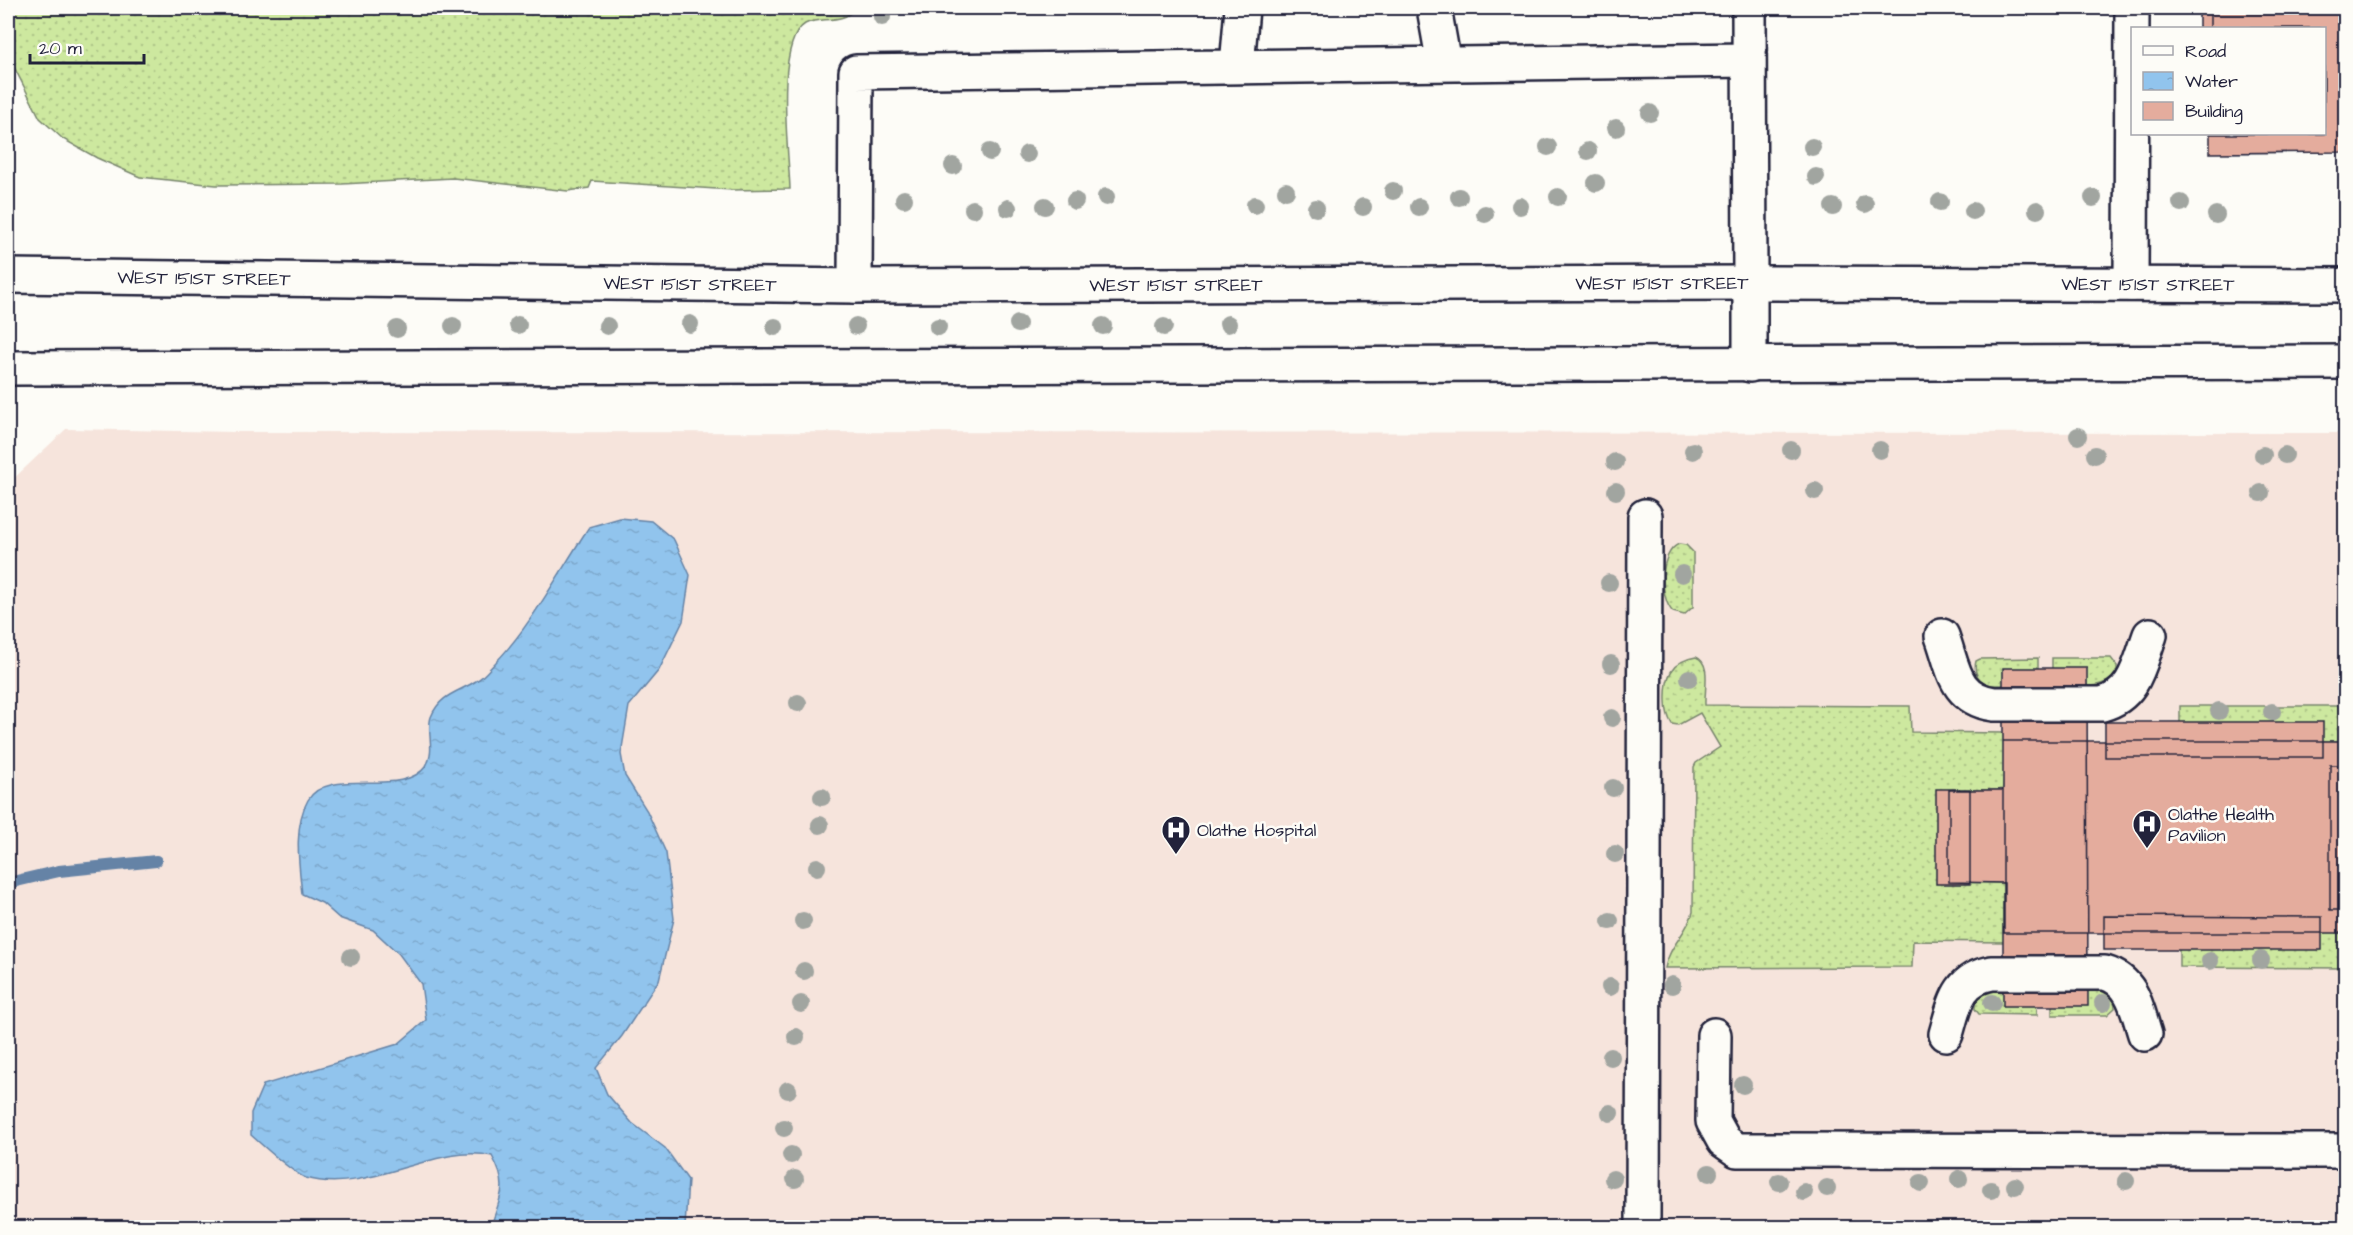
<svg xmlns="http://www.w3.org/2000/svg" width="2353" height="1235" font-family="'Architects Daughter',sans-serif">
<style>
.built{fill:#f6e4dc}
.grass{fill:url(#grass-dots);stroke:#78856d;stroke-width:1.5}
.water{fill:url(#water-ripples);stroke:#6583a6;stroke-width:1.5}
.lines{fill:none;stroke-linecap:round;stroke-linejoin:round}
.stream{stroke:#6583a6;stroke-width:12}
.building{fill:#e4ac9d;stroke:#22223b;stroke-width:1.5}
.minor-casing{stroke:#22223b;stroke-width:38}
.major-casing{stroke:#22223b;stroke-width:38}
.minor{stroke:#fdfcf7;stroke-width:33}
.major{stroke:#fdfcf7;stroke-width:33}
.tree{fill:#a1a5a0}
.labels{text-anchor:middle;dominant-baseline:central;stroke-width:5;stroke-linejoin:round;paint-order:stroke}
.street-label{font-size:18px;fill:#22223b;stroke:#fdfcf7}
.poi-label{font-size:18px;fill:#22223b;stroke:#fdfcf7;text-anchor:start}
</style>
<defs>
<pattern id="grass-dots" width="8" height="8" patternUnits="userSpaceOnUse" patternTransform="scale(1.5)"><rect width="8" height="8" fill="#cde89f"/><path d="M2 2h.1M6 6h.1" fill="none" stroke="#b0c78a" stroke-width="1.8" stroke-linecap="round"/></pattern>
<pattern id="water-ripples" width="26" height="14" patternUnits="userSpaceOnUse" patternTransform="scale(1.5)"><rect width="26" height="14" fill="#91c4ed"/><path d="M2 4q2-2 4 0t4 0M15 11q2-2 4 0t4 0" fill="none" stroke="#7da8cc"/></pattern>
</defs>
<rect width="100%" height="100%" fill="#fdfcf7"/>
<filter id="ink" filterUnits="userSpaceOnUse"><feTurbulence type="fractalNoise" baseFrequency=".0167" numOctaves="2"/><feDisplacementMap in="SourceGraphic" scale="12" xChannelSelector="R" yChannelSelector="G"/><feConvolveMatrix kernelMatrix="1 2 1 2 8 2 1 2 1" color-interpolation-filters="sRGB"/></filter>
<g filter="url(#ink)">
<path class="built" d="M66,429L237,432L2345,433V1227L8,1228V484Z"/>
<path class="grass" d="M8,8H855C844,25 819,16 805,24C774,43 789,154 790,189L732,190L592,181L589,188L568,191L453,178L342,184L216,185L140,177L97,158L63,139L40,118L8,55Z
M1679,544L1686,545L1693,552V607L1684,615L1673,612C1659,598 1659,552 1679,544Z
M1696,657C1712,663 1704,690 1705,705L1910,706L1911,732L2006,733L2003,790H1949V882L2004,883L2005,942L1913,941L1912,967L1665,968C1669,946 1687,933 1693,912L1694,767L1696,763L1720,747L1700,713L1678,725L1672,724C1667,716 1666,710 1666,701C1665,677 1671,661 1696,657Z
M2038,658V685H1989C1978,680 1973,673 1976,661L1980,659Z
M2052,658H2111L2117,666V673C2105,692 2072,685 2052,685Z
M2180,706H2345V827V741H2180Z
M2345,874V968L2179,967V933Z
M1987,989H2036L2037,1015L1979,1014L1975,1009V1002Z
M2052,989C2070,989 2115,980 2115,1008L2107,1015H2052Z"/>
<path class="water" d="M620,518L651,521L674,540L690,575L683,621L659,670L629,706L621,754L625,776L647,811L666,853L674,919L659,980L622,1036L596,1068L607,1094L632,1123L665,1148L688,1180L685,1227H498L493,1220C503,1192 507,1183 492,1156C436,1142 368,1196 306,1178C294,1174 262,1145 251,1135V1113L263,1085L398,1044L426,1020L421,984L399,954L373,930L339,918L322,903L302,894C299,865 293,826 308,800C329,765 402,799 426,766C436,750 426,732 431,717C440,694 459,692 476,681C484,677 490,668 496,662C531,626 561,569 589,527Z"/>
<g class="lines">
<path class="stream" d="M8,883L59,871L156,861"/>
</g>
<path class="building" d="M2199,8H2210V28H2199Z
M2210,8H2346V152L2210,153V134H2324V28H2210Z
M2003,668H2087L2088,1006H2003Z
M2105,722H2323V757H2105Z
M2003,741H2345V933H2004V883L1949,882V790H2003Z
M2330,765H2346V910H2330Z
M1936,789H1970V884H1936Z
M2104,916L2322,917V950H2104Z"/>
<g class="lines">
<g class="minor-casing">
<path id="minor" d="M1434,8L1444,64
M1749,8L1750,283
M1237,66L1242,8
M2131,284L2132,8
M855,286L856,72L1749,60
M1942,636C1954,669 1954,698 1994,704H2102C2135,695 2139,665 2150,635
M1946,1034C1955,1004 1957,979 1992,973H2105C2133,981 2137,1009 2145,1034
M1714,1035L1713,1121L1724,1141L1737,1150L2346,1151
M1643,1228L1645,516"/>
</g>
<g class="major-casing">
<g id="major">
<path id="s1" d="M8,276L855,286L1750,283L2346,285"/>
<path d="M1750,365V283"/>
<path d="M8,368L2346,362"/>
</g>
</g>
<use href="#minor" class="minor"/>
<use href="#major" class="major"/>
</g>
<g class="tree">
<circle cx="882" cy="17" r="9"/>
<circle cx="1650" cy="113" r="9"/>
<circle cx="1616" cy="128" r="9"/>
<circle cx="1548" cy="147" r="9"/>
<circle cx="1812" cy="147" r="9"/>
<circle cx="1588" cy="151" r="9"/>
<circle cx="990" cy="152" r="9"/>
<circle cx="1027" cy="154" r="9"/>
<circle cx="953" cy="166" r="9"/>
<circle cx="1816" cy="177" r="9"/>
<circle cx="1596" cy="183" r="9"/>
<circle cx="1286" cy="191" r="9"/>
<circle cx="1393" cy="191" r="9"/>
<circle cx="1106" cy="197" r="9"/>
<circle cx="1459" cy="197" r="9"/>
<circle cx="1558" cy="197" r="9"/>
<circle cx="2093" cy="198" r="9"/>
<circle cx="904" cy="199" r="9"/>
<circle cx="1075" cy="201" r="9"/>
<circle cx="1940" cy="202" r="9"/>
<circle cx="2181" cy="203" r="9"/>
<circle cx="1865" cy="204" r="9"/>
<circle cx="1255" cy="205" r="9"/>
<circle cx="1045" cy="206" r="9"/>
<circle cx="1520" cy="206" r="9"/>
<circle cx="1363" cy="207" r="9"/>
<circle cx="1419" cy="207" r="9"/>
<circle cx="1833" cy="207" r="9"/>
<circle cx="1008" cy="208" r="9"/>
<circle cx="1316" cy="208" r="9"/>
<circle cx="973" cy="209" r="9"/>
<circle cx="2037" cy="210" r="9"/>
<circle cx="1973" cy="211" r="9"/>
<circle cx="1485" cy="214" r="9"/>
<circle cx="2216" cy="215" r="9"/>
<circle cx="690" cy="324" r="9"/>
<circle cx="1018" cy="324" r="9"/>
<circle cx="1228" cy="324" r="9"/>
<circle cx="518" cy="325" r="9"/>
<circle cx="453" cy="326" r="9"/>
<circle cx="607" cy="326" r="9"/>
<circle cx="856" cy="326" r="9"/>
<circle cx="1103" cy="326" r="9"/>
<circle cx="775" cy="327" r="9"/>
<circle cx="938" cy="327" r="9"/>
<circle cx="1164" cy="327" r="9"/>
<circle cx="397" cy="329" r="9"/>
<circle cx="2078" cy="436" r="9"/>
<circle cx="1791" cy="450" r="9"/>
<circle cx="1880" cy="450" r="9"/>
<circle cx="1693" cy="451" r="9"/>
<circle cx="2095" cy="455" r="9"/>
<circle cx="2263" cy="455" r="9"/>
<circle cx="2285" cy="455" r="9"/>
<circle cx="1615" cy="462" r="9"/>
<circle cx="1616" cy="491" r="9"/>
<circle cx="1815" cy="491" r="9"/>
<circle cx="2261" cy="493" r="9"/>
<circle cx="1682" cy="574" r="9"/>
<circle cx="1609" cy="583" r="9"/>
<circle cx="1611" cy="664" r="9"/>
<circle cx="1689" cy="678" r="9"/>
<circle cx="798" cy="703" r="9"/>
<circle cx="2219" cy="711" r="9"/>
<circle cx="2272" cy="712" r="9"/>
<circle cx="1612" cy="718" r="9"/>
<circle cx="1613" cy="788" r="9"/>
<circle cx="822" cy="797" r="9"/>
<circle cx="820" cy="825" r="9"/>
<circle cx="1615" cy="854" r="9"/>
<circle cx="817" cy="867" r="9"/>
<circle cx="803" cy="921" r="9"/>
<circle cx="1610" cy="921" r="9"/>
<circle cx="351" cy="957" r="9"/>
<circle cx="2261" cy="960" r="9"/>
<circle cx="2210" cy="961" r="9"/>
<circle cx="804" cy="971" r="9"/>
<circle cx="1672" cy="985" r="9"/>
<circle cx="1610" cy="987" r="9"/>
<circle cx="1992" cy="1003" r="9"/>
<circle cx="2103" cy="1003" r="9"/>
<circle cx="801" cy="1004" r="9"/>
<circle cx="796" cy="1037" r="9"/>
<circle cx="1611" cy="1057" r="9"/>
<circle cx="1743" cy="1085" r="9"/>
<circle cx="788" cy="1090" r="9"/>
<circle cx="1610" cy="1113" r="9"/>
<circle cx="784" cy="1128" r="9"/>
<circle cx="791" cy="1155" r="9"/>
<circle cx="1709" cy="1173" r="9"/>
<circle cx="795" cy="1179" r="9"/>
<circle cx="1613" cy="1179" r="9"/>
<circle cx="1959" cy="1179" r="9"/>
<circle cx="2126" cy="1181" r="9"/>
<circle cx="1779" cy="1182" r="9"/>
<circle cx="1921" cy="1183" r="9"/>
<circle cx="2015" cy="1186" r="9"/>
<circle cx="1827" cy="1188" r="9"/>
<circle cx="1991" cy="1190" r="9"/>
<circle cx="1804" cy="1192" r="9"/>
</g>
</g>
<defs>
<g id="hospital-pin" transform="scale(1.5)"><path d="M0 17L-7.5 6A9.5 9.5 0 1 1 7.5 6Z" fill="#22223b" stroke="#fdfcf7"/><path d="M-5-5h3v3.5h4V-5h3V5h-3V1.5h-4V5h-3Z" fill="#fff"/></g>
</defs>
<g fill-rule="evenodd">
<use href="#hospital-pin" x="2147" y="824"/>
<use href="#hospital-pin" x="1176" y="830"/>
</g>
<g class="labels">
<g class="street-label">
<text stroke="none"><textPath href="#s1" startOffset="196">WEST 151ST STREET</textPath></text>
<text stroke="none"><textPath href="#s1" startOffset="1654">WEST 151ST STREET</textPath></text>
<text stroke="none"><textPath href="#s1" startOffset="682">WEST 151ST STREET</textPath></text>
<text stroke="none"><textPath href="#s1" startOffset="2140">WEST 151ST STREET</textPath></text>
<text stroke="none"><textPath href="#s1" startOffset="1168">WEST 151ST STREET</textPath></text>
</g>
<g class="poi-label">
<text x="2168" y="814">Olathe Health<tspan x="2168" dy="21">Pavilion</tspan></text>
<text x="1197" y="830">Olathe Hospital</text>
</g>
</g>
<rect width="2353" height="1235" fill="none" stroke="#fdfcf7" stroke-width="30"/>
<rect x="15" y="15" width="2323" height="1205" fill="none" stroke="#22223b" stroke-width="2" filter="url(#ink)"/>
<rect x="2131" y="27" width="195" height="108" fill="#fdfcf7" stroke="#a5a5ac" stroke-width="1.5"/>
<rect x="2143" y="46" width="30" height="9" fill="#fdfcf7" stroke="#a5a5ac" stroke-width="1.5"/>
<text x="2185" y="57" font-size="18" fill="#22223b">Road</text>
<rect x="2143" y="72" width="30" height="18" fill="url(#water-ripples)" stroke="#a5a5ac" stroke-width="1.5"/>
<text x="2185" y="87" font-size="18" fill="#22223b">Water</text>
<rect x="2143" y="102" width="30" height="18" fill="#e4ac9d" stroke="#a5a5ac" stroke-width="1.5"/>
<text x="2185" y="117" font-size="18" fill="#22223b">Building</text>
<path d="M30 54v9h114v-9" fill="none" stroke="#22223b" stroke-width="3"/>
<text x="39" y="54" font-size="18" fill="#22223b" stroke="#fdfcf7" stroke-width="4.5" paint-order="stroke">20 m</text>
</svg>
